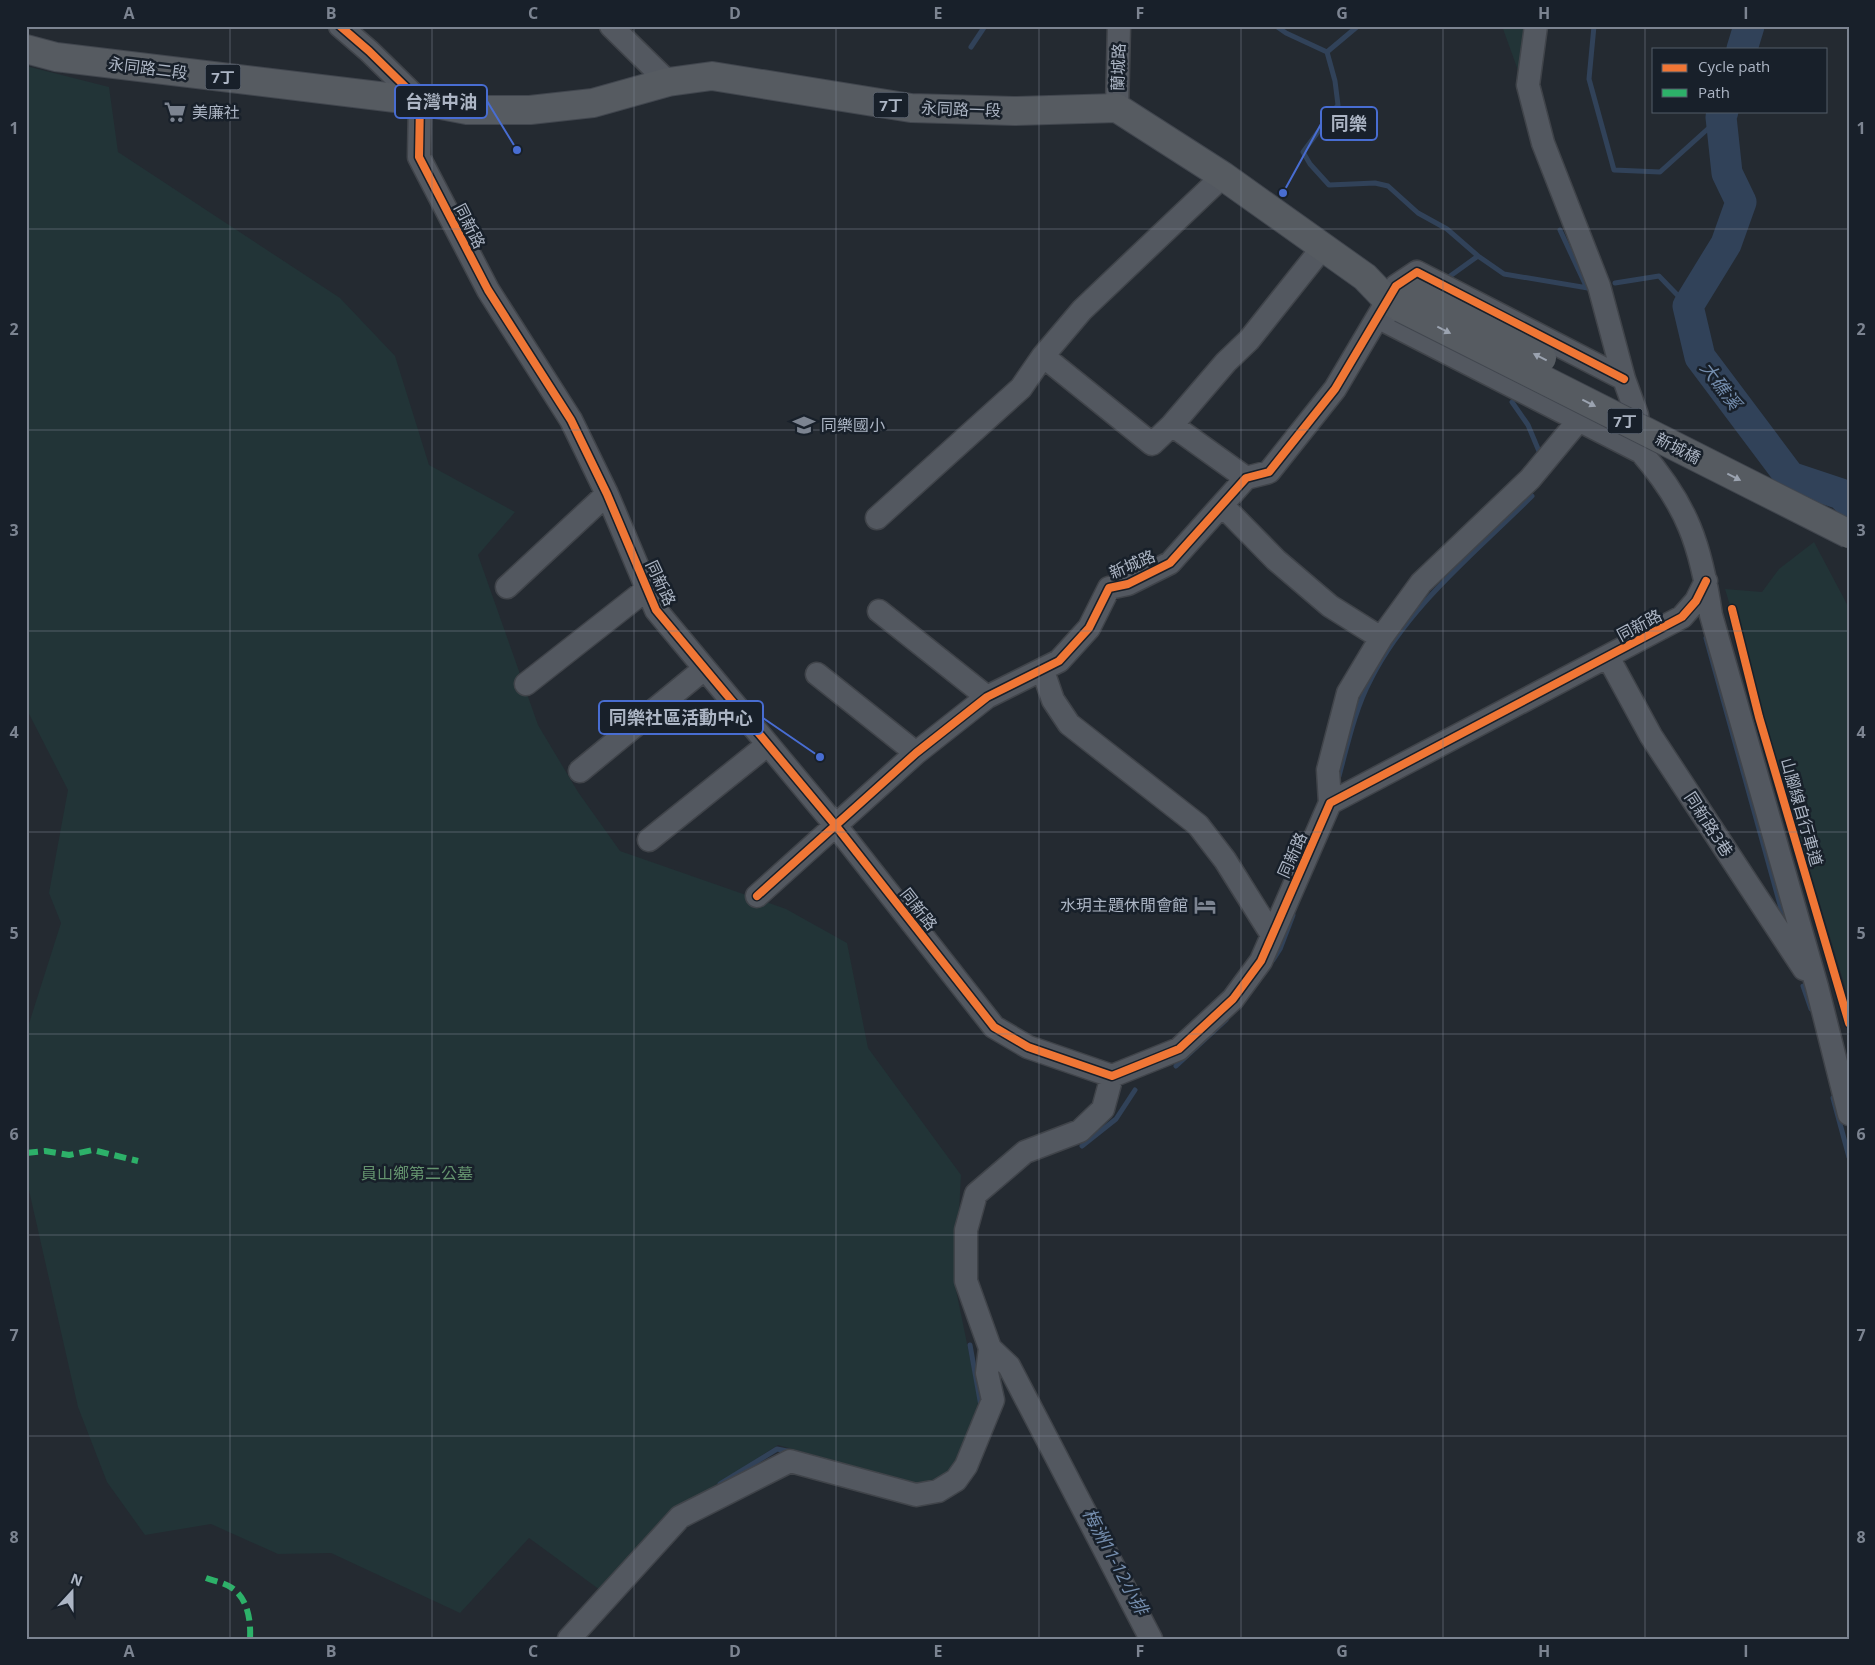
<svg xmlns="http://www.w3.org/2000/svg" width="1875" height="1665" font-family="'Open Sans','Noto Sans TC',sans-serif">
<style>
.green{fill:#223437}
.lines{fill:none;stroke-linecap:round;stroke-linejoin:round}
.stream{stroke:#314259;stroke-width:5}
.river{stroke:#314259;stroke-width:31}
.minor-casing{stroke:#40444a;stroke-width:25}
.major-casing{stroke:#41464e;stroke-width:30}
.minor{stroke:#535860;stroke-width:22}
.major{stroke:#565b61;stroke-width:28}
.major-bridge-casing{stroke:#41464e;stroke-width:30;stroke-linecap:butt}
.major-bridge{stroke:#565b61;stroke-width:28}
.quiet{stroke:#2db169;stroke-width:6;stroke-dasharray:12 6;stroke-linecap:butt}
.cycleway-casing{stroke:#18202a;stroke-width:11}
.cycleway{stroke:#f07635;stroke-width:8}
.oneway{fill:#9ba3b0}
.grid{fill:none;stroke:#7c8491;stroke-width:1;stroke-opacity:0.55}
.labels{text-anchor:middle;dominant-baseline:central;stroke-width:5;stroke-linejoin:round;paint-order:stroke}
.shield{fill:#18202a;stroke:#808896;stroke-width:1}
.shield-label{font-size:15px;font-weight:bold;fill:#acb5c4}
.street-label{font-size:16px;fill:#acb5c4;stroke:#18202a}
.poi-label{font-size:16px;fill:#acb5c4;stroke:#18202a;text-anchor:start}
.park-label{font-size:16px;fill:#64936e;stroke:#18202a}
.water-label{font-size:18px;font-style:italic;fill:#748dad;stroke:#18202a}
.leader{fill:none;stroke:#486dd2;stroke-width:2}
.callout-dot{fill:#486dd2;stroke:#18202a;stroke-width:2}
.callout{fill:#18202a;stroke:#486dd2;stroke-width:2}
.callout-label{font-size:18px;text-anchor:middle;font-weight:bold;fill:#acb5c4}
.neatline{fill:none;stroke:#7c8491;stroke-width:2}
.grid-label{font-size:16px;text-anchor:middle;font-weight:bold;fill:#7c8491}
</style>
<rect width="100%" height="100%" fill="#242a31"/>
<path class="green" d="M1502,26H1526L1524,87Z
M26,66L109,87L118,152L340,298L395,356L429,465L515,512L478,555L538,725L578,792L620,851L786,909L847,943L868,1048L961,1175L955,1285L979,1402L955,1466L938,1480L918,1484L778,1445L673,1512L600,1590L529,1538L460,1613L331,1553L278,1554L211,1524L145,1535L107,1482L78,1407L26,1177V1033L61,923L49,893L68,790L26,708Z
M1814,542L1849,608V1000L1725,589L1762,592L1779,569Z"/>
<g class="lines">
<path class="stream" d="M1276,26L1286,33L1327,52
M1358,26L1327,52L1335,81L1338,105L1303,152L1310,164L1329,185L1375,183L1388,186L1418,213L1447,229L1478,256L1446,279
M1594,26L1589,79L1614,170L1660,172L1721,117
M971,47L985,26
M1560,230L1587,288
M1478,256L1504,274L1588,288
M1615,283L1659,276L1688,306
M1512,402L1528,425L1541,456
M1706,638L1784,919
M1339,776C1348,743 1355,709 1371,679C1408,606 1475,553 1532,496
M1273,960L1280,949L1293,915
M1803,986L1811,1009
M1176,1066L1226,1020
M1833,1098L1849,1157
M1082,1146L1116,1119L1135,1090
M970,1345L981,1406
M720,1484L777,1449L792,1452"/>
<path class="river" d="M1742,49L1749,26
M1723,111L1721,117L1727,173L1741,202L1726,244L1688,306L1700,357L1790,477L1841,494L1849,502"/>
<g class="minor-casing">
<path id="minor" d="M340,26L369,51L420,101L419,157L488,290L571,420L607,494L656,610L836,826L994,1027L1028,1047L1112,1076L1179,1049L1233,999L1261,961L1330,803L1682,617L1696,601L1706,581
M611,26L668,82
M1536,26L1528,85L1543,143L1599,286L1624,379L1637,415L1640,441
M1117,108L1119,26
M1388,301L1387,322L1641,452C1687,505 1701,545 1711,615L1817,987L1849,1114
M1043,356L1152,444L1172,425L1226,362L1249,340L1323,247
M1172,425L1246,478
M1222,505L1276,560L1330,606L1381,638
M877,518L1021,388L1043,356L1082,310L1223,176
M507,587L607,494
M879,611L987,697
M1608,657L1651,736L1804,969
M1043,671L1053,700L1069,724L1198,825L1225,860L1272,935
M817,674L916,753
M526,684L647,589
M580,771L704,669
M1330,803L1328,770L1348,693L1381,638L1421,583L1530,479L1579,420
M649,840L767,745
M757,896L916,753L987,697L1059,661L1089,628L1109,588L1128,584L1170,563L1246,478L1269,472L1335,389L1396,286L1417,272L1624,379
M990,1348L1009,1366L1151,1639
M569,1639L680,1517L790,1461L916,1495L938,1491L956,1480L966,1466L993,1400L987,1373L990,1348L966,1281V1230L976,1194L1025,1152L1080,1131L1103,1109L1112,1076"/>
</g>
<g class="major-casing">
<path id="major" d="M26,49L56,57L420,101L467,110H530L593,103L668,82L712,76L911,108L1014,111L1117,108L1223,176L1365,277L1388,301L1401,308"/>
</g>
<use href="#minor" class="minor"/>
<use href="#major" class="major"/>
<g class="major-bridge-casing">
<path id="major-bridge" d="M1412,291L1542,358
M1401,308L1849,534"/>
</g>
<use href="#major-bridge" class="major-bridge"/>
<path class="quiet" d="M26,1153L45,1151L69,1155L93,1150L138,1161
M206,1578C214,1581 225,1583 232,1588C248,1599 251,1621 250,1639"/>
<g class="cycleway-casing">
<path id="cycleway" d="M340,26L369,51L420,101L419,157L488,290L571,420L607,494L656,610L836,826L994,1027L1028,1047L1112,1076L1179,1049L1233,999L1261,961L1330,803L1682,617L1696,601L1706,581
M1732,609L1759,717L1849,1023
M757,896L916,753L987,697L1059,661L1089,628L1109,588L1128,584L1170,563L1246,478L1269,472L1335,389L1396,286L1417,272L1624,379"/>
</g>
<use href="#cycleway" class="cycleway"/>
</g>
<defs><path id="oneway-solid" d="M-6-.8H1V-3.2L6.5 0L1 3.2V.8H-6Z" transform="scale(1.25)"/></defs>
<g class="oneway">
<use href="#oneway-solid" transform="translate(1444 330) rotate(27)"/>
<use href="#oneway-solid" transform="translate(1540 357) rotate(-153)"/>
<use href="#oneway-solid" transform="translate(1589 403) rotate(27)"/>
<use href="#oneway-solid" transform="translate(1734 477) rotate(27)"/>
</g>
<path class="grid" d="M230,26V1639M432,26V1639M634,26V1639M836,26V1639M1039,26V1639M1241,26V1639M1443,26V1639M1645,26V1639M26,229H1849M26,430H1849M26,631H1849M26,832H1849M26,1034H1849M26,1235H1849M26,1436H1849"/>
<defs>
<g id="supermarket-bare" transform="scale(1.725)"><path d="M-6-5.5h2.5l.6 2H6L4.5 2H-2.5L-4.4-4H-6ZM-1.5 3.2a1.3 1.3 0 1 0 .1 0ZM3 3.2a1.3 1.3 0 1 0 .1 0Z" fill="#7c8491" stroke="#18202a" stroke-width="2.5" paint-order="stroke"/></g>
<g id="school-bare" transform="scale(1.725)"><path d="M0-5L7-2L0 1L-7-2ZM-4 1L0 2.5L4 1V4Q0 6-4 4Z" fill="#7c8491" stroke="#18202a" stroke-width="2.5" paint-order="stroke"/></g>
<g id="hotel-bare" transform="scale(1.725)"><path d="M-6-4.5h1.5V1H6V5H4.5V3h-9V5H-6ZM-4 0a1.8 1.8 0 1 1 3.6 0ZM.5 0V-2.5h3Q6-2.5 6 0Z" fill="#7c8491" stroke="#18202a" stroke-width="2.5" paint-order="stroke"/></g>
</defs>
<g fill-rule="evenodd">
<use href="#supermarket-bare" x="175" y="112"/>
<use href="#school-bare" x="804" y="425"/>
<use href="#hotel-bare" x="1205" y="905"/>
</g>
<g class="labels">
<g class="shield">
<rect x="205.5" y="64.5" width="35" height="25" rx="4"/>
<rect x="873.5" y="92.5" width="35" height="25" rx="4"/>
<rect x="1607.5" y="408.5" width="35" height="25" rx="4"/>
</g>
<g class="shield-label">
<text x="223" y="77">7丁</text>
<text x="891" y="105">7丁</text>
<text x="1625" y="421">7丁</text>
</g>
<g class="street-label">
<text transform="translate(1118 67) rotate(-88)">蘭城路</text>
<text transform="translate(148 68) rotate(7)">永同路二段</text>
<text transform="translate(961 109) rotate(2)">永同路一段</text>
<text transform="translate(470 226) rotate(63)">同新路</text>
<text transform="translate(1678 448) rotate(27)">新城橋</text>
<text transform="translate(1132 564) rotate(-23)">新城路</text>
<text transform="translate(661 583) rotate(65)">同新路</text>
<text transform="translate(1639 625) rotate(-28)">同新路</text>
<text transform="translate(1802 812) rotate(74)">山腳線自行車道</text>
<text transform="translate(1709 824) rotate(57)">同新路3巷</text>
<text transform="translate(1292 855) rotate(-66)">同新路</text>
<text transform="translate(919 909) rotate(52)">同新路</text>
</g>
<g class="poi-label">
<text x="192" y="112">美廉社</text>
<text x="821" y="425">同樂國小</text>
<text x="1188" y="905" text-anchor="end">水玥主題休閒會館</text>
</g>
<g class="park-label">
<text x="417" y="1173">員山鄉第二公墓</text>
</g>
<g class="water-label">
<text transform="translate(1721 385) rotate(53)">大礁溪</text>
<text transform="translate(1116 1561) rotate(62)">梅洲11-12小排</text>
</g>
</g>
<path class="leader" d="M517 150L487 101M1283 193L1321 124M820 757L763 718"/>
<g class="callout-dot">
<circle cx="517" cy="150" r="5"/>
<circle cx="1283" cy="193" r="5"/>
<circle cx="820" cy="757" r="5"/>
</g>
<g class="callout">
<rect x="395" y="85" width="92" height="33" rx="5"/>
<rect x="1321" y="107" width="56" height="33" rx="5"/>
<rect x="599" y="701" width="164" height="33" rx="5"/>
</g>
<g class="callout-label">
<text x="441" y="108">台灣中油</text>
<text x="1349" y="130">同樂</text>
<text x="681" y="724">同樂社區活動中心</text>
</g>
<rect width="1875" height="1665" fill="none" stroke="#18202a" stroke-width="55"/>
<rect x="1652" y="48" width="175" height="65" fill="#18202a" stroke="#535c68"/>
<rect x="1662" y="64" width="25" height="8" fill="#f07635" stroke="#535c68"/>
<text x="1698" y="72" font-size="15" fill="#acb5c4">Cycle path</text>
<rect x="1662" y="89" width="25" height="8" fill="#2db169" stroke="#535c68"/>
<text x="1698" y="98" font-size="15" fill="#acb5c4">Path</text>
<g transform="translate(72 1592) rotate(21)" stroke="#18202a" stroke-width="4" paint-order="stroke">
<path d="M0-4L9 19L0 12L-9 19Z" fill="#acb5c4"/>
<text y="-8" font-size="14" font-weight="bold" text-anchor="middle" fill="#acb5c4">N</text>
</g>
<rect x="28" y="28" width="1820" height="1610" class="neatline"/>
<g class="grid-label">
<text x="129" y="19">A</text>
<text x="331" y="19">B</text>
<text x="533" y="19">C</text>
<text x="735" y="19">D</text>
<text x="938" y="19">E</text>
<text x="1140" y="19">F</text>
<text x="1342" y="19">G</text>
<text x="1544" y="19">H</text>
<text x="1746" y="19">I</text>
<text x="14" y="134">1</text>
<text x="1861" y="134">1</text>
<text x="14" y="335">2</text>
<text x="1861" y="335">2</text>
<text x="14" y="536">3</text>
<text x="1861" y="536">3</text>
<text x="14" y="738">4</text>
<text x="1861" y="738">4</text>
<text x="14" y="939">5</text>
<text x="1861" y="939">5</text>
<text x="14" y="1140">6</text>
<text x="1861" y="1140">6</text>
<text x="14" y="1341">7</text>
<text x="1861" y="1341">7</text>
<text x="14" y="1543">8</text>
<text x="1861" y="1543">8</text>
<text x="129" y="1657">A</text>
<text x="331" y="1657">B</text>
<text x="533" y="1657">C</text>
<text x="735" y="1657">D</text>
<text x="938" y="1657">E</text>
<text x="1140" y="1657">F</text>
<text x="1342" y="1657">G</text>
<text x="1544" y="1657">H</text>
<text x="1746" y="1657">I</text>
</g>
</svg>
